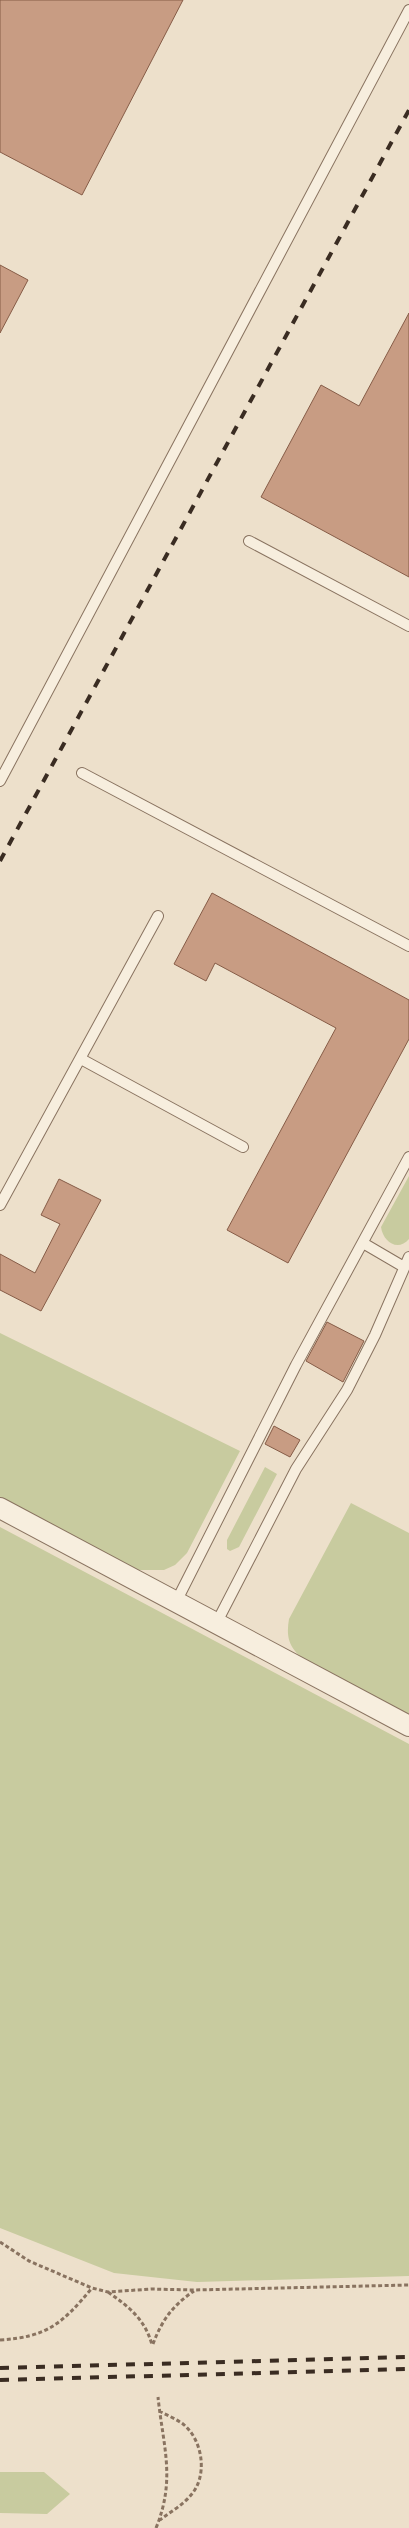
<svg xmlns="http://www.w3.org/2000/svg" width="409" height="2528" font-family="'PT Serif',serif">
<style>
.green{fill:#c8cb9f}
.building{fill:#c89c83;stroke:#865c47}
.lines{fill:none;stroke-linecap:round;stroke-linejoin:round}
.lane-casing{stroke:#897360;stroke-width:12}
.street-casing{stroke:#897360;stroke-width:22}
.path{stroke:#897360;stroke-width:3;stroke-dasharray:4 2.5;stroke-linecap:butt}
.lane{stroke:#f7eede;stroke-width:10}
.street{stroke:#f7eede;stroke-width:20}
.rail{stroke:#3a2c22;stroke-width:4;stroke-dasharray:9 9;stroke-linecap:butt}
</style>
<rect width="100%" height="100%" fill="#ede0cb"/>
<path class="green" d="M409,1176V1239C398,1252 383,1242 381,1227Z
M0,1333L240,1451L187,1553L175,1565L164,1570H136L0,1498Z
M265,1467L277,1474L239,1547L230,1551L227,1549V1540Z
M351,1503L409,1533V1714C386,1702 308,1668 295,1651C287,1641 287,1631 289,1619Z
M0,1527L409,1744V2276L197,2282L114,2273L0,2228Z
M0,2472H44L70,2494L47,2514L0,2513Z"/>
<path class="building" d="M0,0H183L82,195L0,152Z
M0,265L28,280L0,333Z
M409,313V577L261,497L321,385L359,406Z
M212,893L409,1000V1039L288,1263L227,1230L336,1028L215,963L206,981L174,964Z
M59,1179L101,1200L41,1311L0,1290V1254L35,1273L60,1224L41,1215Z
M327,1322L364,1341L343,1382L306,1361Z
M274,1426L300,1440L290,1457L265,1444Z"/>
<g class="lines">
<g class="lane-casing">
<path id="lane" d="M249,541L409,626
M82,773L409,946
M0,781L409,10
M81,1059L243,1147
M0,1205L158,916
M363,1243L404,1267
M177,1600L296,1365L409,1157
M217,1622L296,1469L347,1390L375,1335L409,1257"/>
</g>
<g class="street-casing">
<path id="street" d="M0,1508L409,1726"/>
</g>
<path class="path" d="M0,2242L29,2261L92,2288L108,2292L151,2289L194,2290L409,2285
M108,2292C129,2307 145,2319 152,2345
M0,2340C47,2337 62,2324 92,2288
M153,2344C162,2320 173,2305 194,2291
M159,2411C167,2415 176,2419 183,2424C203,2440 208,2476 191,2495C183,2505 170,2512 160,2520
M156,2528C176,2479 163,2446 158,2397"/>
<use href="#lane" class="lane"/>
<use href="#street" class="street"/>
<path class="rail" d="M0,861L409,110
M0,2368L409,2357
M0,2380L409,2369"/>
</g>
</svg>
